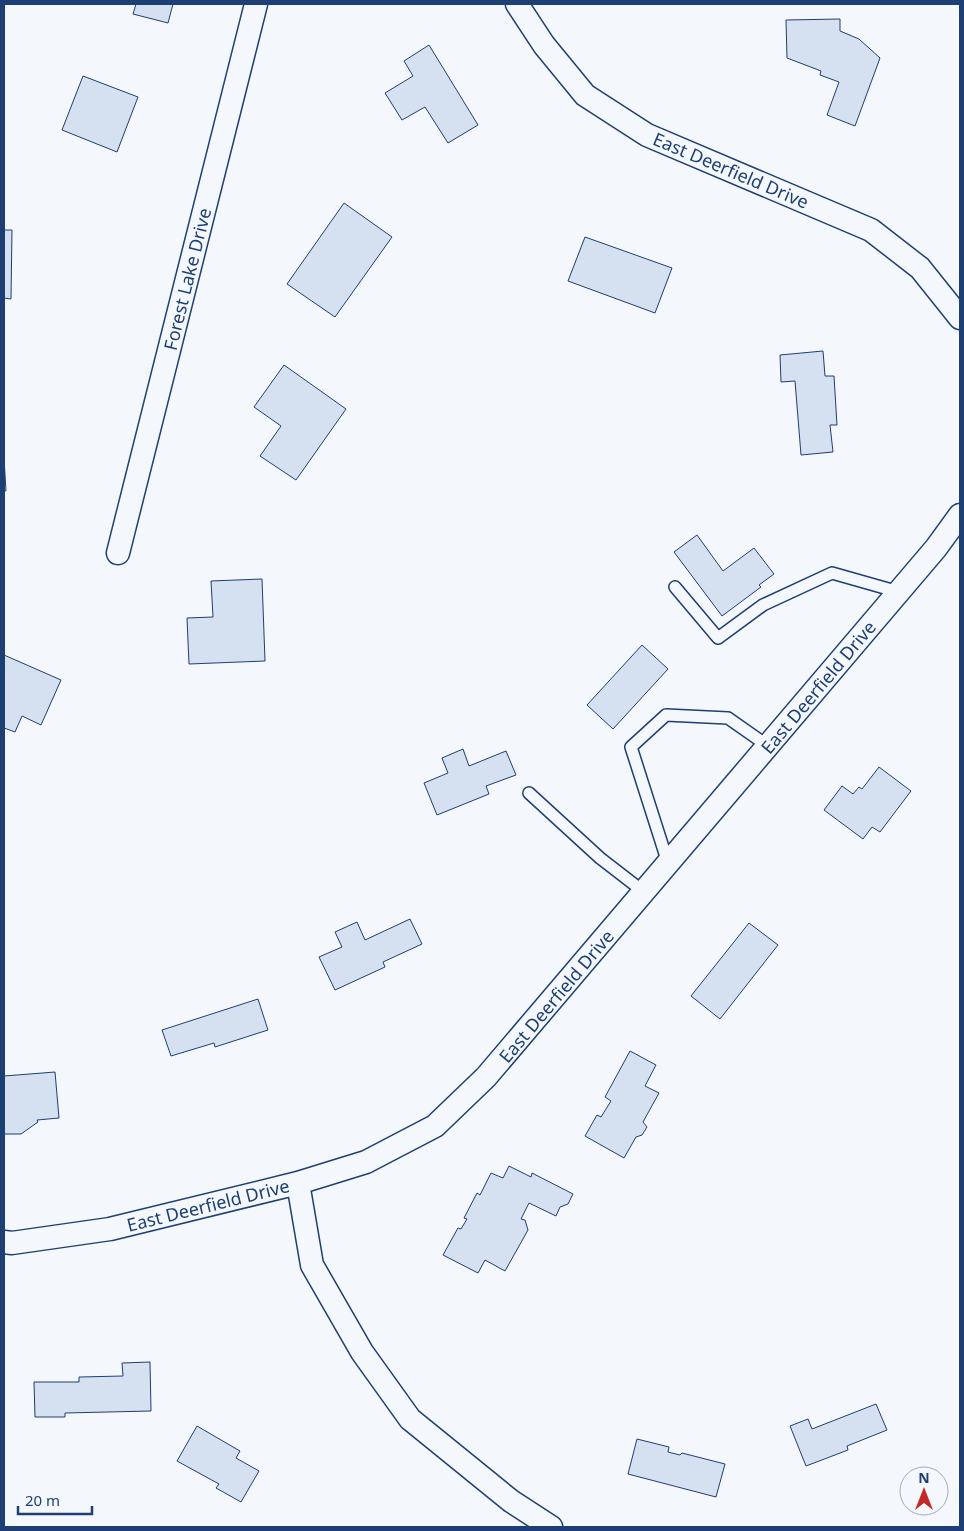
<svg xmlns="http://www.w3.org/2000/svg" width="964" height="1531" font-family="'Noto Sans',sans-serif">
<style>
.building{fill:#d5e0f0;stroke:#1d3f73}
.lines{fill:none;stroke-linecap:round;stroke-linejoin:round}
.lane-casing{stroke:#1d3f73;stroke-width:14}
.street-casing{stroke:#1d3f73;stroke-width:25}
.lane{stroke:#f4f7fb;stroke-width:11}
.street{stroke:#f4f7fb;stroke-width:22}
.labels{text-anchor:middle;dominant-baseline:central;stroke-width:4;stroke-linejoin:round;paint-order:stroke}
.street-label{font-size:18px;fill:#1d3f73;stroke:#f4f7fb}
</style>
<rect width="100%" height="100%" fill="#f4f7fb"/>
<path class="building" d="M136,4H173L168,23L133,14Z
M840,19V31L859,39L880,58L855,126L827,115L839,82L820,75L821,71L787,58L786,20Z
M429,45L478,125L448,143L425,107L402,120L385,93L413,76L404,61Z
M83,76L138,97L117,152L62,130Z
M344,203L392,237L335,317L287,284Z
M4,230H12L11,299L4,298Z
M585,237L672,268L655,313L568,281Z
M823,351L825,376H834L837,425H830L833,452L801,455L795,381L781,382L780,355Z
M284,365L346,409L296,480L260,456L281,426L254,407Z
M4,458L6,491H4Z
M697,535L723,571L754,548L774,574L759,585L761,587L722,616L674,552Z
M262,579L265,661L189,664L187,618L213,617L211,581Z
M642,645L668,669L613,729L587,705Z
M4,655L61,680L41,725L22,716L15,732L4,728Z
M463,749L469,766L506,751L516,775L486,786L489,794L437,815L424,783L448,773L442,758Z
M879,767L911,791L880,832L872,827L863,839L824,810L842,786L853,794L859,787L862,789Z
M410,919L422,944L383,962L385,967L335,990L319,957L342,947L335,932L357,922L365,940Z
M749,923L778,945L720,1019L691,996Z
M258,999L268,1030L215,1047L214,1043L171,1056L162,1030Z
M630,1051L656,1065L645,1086L659,1093L643,1122L647,1127L642,1135L636,1137L624,1158L585,1136L597,1115L601,1117L611,1101L605,1097Z
M55,1072L59,1118L37,1120L38,1122L21,1134H4V1076Z
M509,1166L531,1177L532,1173L573,1194L568,1204L560,1207L556,1216L529,1203L521,1219L525,1220L528,1230L505,1271L485,1260L478,1273L443,1255L458,1228L461,1229L467,1219L464,1218L477,1193L480,1195L491,1173L503,1178Z
M150,1362L151,1411L65,1413V1417H35L34,1382H79V1377L123,1376L122,1363Z
M876,1404L887,1430L847,1446L848,1450L806,1466L790,1426L808,1419L812,1429Z
M197,1426L240,1451L236,1458L259,1471L241,1502L216,1488L219,1484L177,1461Z
M637,1439L669,1447L668,1452L680,1455L682,1453L725,1464L716,1497L628,1474Z"/>
<g class="lines">
<g class="lane-casing">
<path id="lane" d="M675,587L718,638L763,605L832,573L899,592
M529,793L600,858L644,892
M668,863L631,747L666,715L728,718L768,746"/>
</g>
<g class="street-casing">
<path id="street" d="M517,4L544,45L585,95L647,135L871,230L920,268L960,318
M118,553L256,4
M298,1183L312,1265L362,1352L410,1419L511,1501L551,1527
M4,1242L12,1243L110,1229L298,1183L366,1162L435,1126L486,1077L936,548L960,515"/>
</g>
<use href="#lane" class="lane"/>
<use href="#street" class="street"/>
</g>
<g class="labels">
<g class="street-label">
<text transform="translate(731 170) rotate(23)">East Deerfield Drive</text>
<text transform="translate(187 279) rotate(-76)">Forest Lake Drive</text>
<text transform="translate(818 687) rotate(-50)">East Deerfield Drive</text>
<text transform="translate(556 996) rotate(-50)">East Deerfield Drive</text>
<text transform="translate(208 1205) rotate(-14)">East Deerfield Drive</text>
</g>
</g>
<rect width="964" height="1531" fill="none" stroke="#1d3f73" stroke-width="10"/>
<g transform="translate(924 1491)"><circle r="24" fill="#f4f7fb" stroke="#9eadc5"/>
<path d="M0-4L9 19L0 12L-9 19Z" fill="#c62828"/>
<text y="-8" font-size="14" font-weight="bold" text-anchor="middle" fill="#1d3f73">N</text>
</g>
<path d="M18 1506v8h74v-8" fill="none" stroke="#1d3f73" stroke-width="2.5"/>
<text x="25" y="1506" font-size="15" fill="#1d3f73" stroke="#f4f7fb" stroke-width="4" paint-order="stroke">20 m</text>
</svg>
